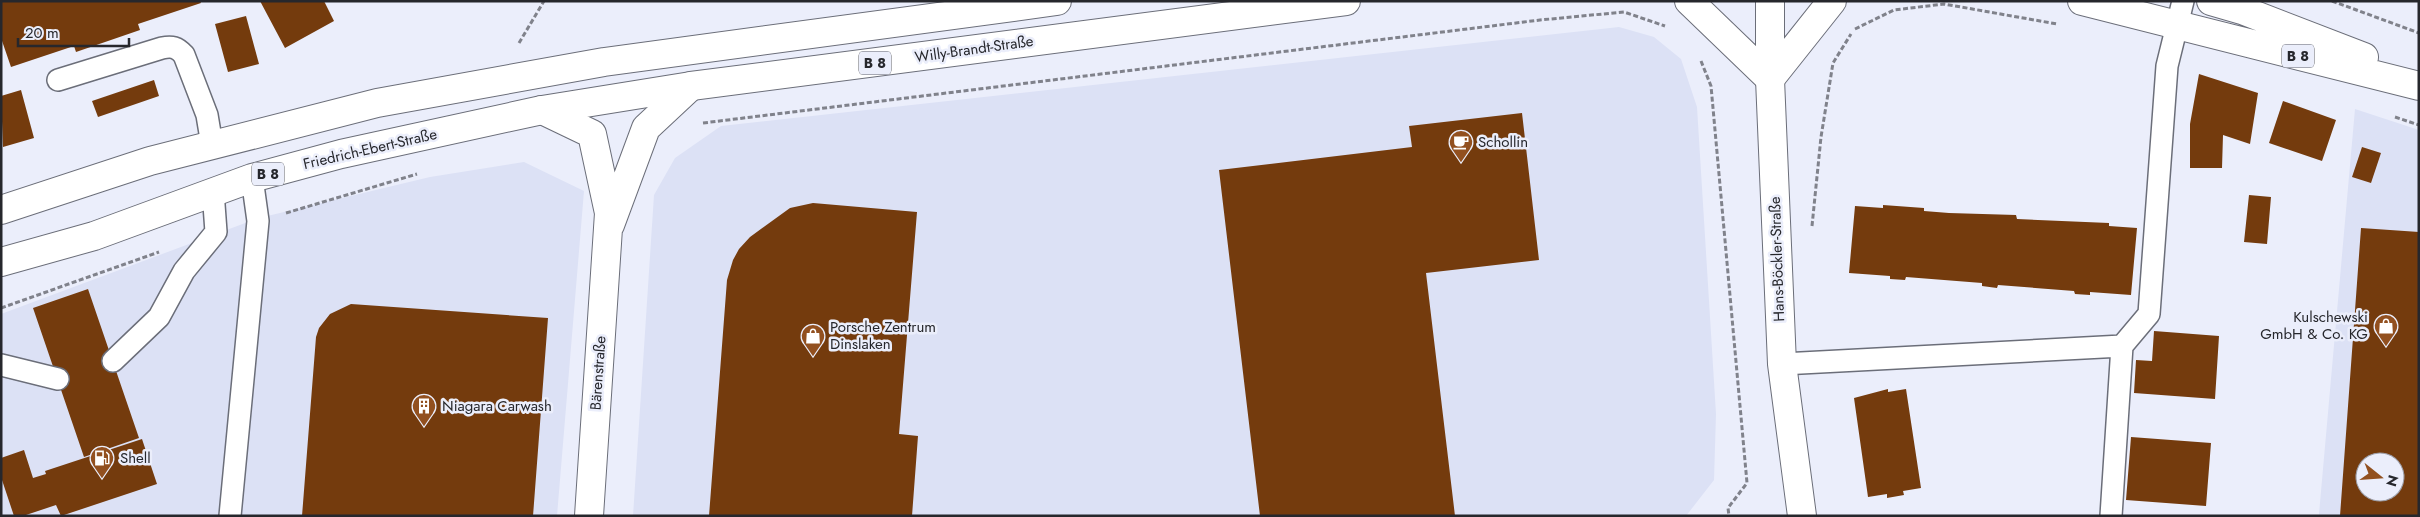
<svg xmlns="http://www.w3.org/2000/svg" width="2420" height="517" font-family="Jost,sans-serif">
<style>
.built{fill:#dce1f5;fill-rule:evenodd}
.building{fill:#743b0d;fill-rule:evenodd}
.lines{fill:none;stroke-linecap:round;stroke-linejoin:round}
.lane-casing{stroke:#6b6e79;stroke-width:24}
.street-casing{stroke:#6b6e79;stroke-width:30}
.secondary-casing{stroke:#6b6e79;stroke-width:30}
.primary-casing{stroke:#6b6e79;stroke-width:30}
.path{stroke:#80828b;stroke-width:3;stroke-dasharray:5 2.5;stroke-linecap:butt}
.lane{stroke:#fff;stroke-width:21}
.street{stroke:#fff;stroke-width:28}
.secondary{stroke:#fff;stroke-width:28}
.primary{stroke:#fff;stroke-width:28}
.labels{text-anchor:middle;dominant-baseline:central;stroke-width:5;stroke-linejoin:round;paint-order:stroke}
.shield{fill:#ebeefb;stroke:#61636a;stroke-width:1}
.shield-label{font-size:14px;font-weight:bold;fill:#26272c}
.street-label{font-size:15px;fill:#26272c;stroke:#ebeefb}
.poi-label{font-size:15px;fill:#26272c;stroke:#ebeefb;text-anchor:start}
</style>
<rect width="100%" height="100%" fill="#ebeefb"/>
<path class="built" d="M1619,27L1654,37L1681,59L1697,107L1716,414L1714,480L1686,516H633L654,195L675,158L721,126Z
M2355,109L2419,130V516H2320L2319,514ZM2365,462H2395V492H2365Z
M524,162L584,191L557,516H1V314L259,218L430,177Z"/>
<path class="building" d="M1,1H200L201,3L138,24L140,30L76,52L74,46L11,67L1,38Z
M260,1H324L334,21L285,48Z
M246,16L259,64L228,72L215,24Z
M2199,74L2258,93L2250,144L2223,135L2222,168H2190V124Z
M154,80L159,96L98,117L92,101Z
M21,90L34,138L3,147L1,96Z
M2283,101L2336,120L2322,161L2269,143Z
M1522,113L1539,260L1426,273L1455,516H1260L1219,170L1412,147L1409,126Z
M2362,147L2381,153L2371,183L2352,177Z
M2249,195L2271,197L2267,244L2244,242Z
M813,203L917,212L899,434L918,436L912,516H709L727,280L733,260L739,249L750,237L790,208Z
M1883,205L1924,208V211L1949,213L2016,215L2017,219L2109,223V226L2137,228L2131,295L2090,292V295L2075,294L2074,291L1998,285L1997,288L1982,286V283L1906,277L1905,280L1890,279V276L1849,273L1855,206L1883,208Z
M2361,228L2419,232V516H2340ZM2365,462H2395V492H2365Z
M88,289L139,438L84,457L33,308Z
M351,304L548,318L533,516H302L316,337L319,328L330,314Z
M2154,331L2219,336L2215,399L2134,393L2136,360L2152,361Z
M1888,389V392L1906,389L1921,488L1903,491L1904,495L1887,498V494L1868,497L1854,398Z
M2131,437L2211,443L2206,506L2126,500Z
M142,439L157,484L61,516L56,505L23,516H14L1,477V458L24,450L33,478L46,474L45,471Z"/>
<g class="lines">
<g class="lane-casing">
<path id="lane" d="M58,80L162,48C172,46 177,47 184,55L207,115L212,145
M113,361L159,317L184,271L216,232L213,191
M1782,364L2122,346
M1,365L58,379
M230,516L258,221L252,178
M2111,516L2122,346L2149,314L2167,66L2183,1"/>
</g>
<g class="street-casing">
<path id="street" d="M542,110L592,134L609,213L589,516
M610,225L646,128L691,86"/>
</g>
<g class="secondary-casing">
<path id="secondary" d="M1770,1V79L1782,364L1802,516"/>
</g>
<g class="primary-casing">
<path id="primary" d="M1689,1L1770,79L1832,1
M2082,1L2419,86
M2211,1L2242,10L2364,57
M1,210L150,161L377,103L604,62L1057,1
M1,262L94,236L252,178L341,154L542,110L691,86L1346,1"/>
</g>
<path class="path" d="M2332,1L2419,33
M1855,29L1894,10L1944,4L2057,24
M519,43L544,1
M1701,61L1711,86L1747,483L1728,508L1729,516
M2395,117L2419,125
M703,123L1540,20L1624,12L1665,26
M286,213L417,174
M1812,226L1821,137L1833,63L1851,34
M1,308L159,252"/>
<use href="#lane" class="lane"/>
<use href="#street" class="street"/>
<use href="#secondary" class="secondary"/>
<use href="#primary" class="primary"/>
</g>
<defs>
<g id="cafe-pin" transform="scale(1.25)"><path d="M0 17L-7.5 6A9.5 9.5 0 1 1 7.5 6Z" fill="#92501f" stroke="#ebeefb"/><path d="M-5.5-4.5H6V0H3Q3 3.5 0 3.5H-2.5Q-5.5 3.5-5.5 0ZM3-3.2v2h1.7v-2ZM-6 4.5H4V6H-6Z" fill="#fff"/></g>
<g id="shop-pin" transform="scale(1.25)"><path d="M0 17L-7.5 6A9.5 9.5 0 1 1 7.5 6Z" fill="#92501f" stroke="#ebeefb"/><path d="M-5-2.5h2.3a2.7 3.5 0 0 1 5.4 0H5L5.5 6h-11ZM-1.5-2.5h3a1.5 2.3 0 0 0-3 0Z" fill="#fff"/></g>
<g id="building-pin" transform="scale(1.25)"><path d="M0 17L-7.5 6A9.5 9.5 0 1 1 7.5 6Z" fill="#92501f" stroke="#ebeefb"/><path d="M-4-6H4V6H1V3H-1V6H-4ZM-2.5-4.3h1.7v1.8h-1.7ZM.8-4.3h1.7v1.8H.8ZM-2.5-1h1.7V.8h-1.7ZM.8-1h1.7V.8H.8Z" fill="#fff"/></g>
<g id="fuel-pin" transform="scale(1.25)"><path d="M0 17L-7.5 6A9.5 9.5 0 1 1 7.5 6Z" fill="#92501f" stroke="#ebeefb"/><path d="M-5.5-6h7V0h2V4h1.3V-2.5L3-4.5l.8-.8L6-3V5H2.5V1h-1V6h-7ZM-4.2-4.7v3.2H.2V-4.7Z" fill="#fff"/></g>
</defs>
<g fill-rule="evenodd">
<use href="#cafe-pin" x="1461" y="142"/>
<use href="#shop-pin" x="2386" y="326"/>
<use href="#shop-pin" x="813" y="336"/>
<use href="#building-pin" x="424" y="406"/>
<use href="#fuel-pin" x="102" y="458"/>
</g>
<g class="labels">
<g class="shield">
<rect x="2282" y="44.5" width="32" height="23" rx="4"/>
<rect x="859" y="51.5" width="32" height="23" rx="4"/>
<rect x="252" y="162.5" width="32" height="23" rx="4"/>
</g>
<g class="shield-label">
<text x="2298" y="56">B 8</text>
<text x="875" y="63">B 8</text>
<text x="268" y="174">B 8</text>
</g>
<g class="street-label">
<text transform="translate(974 49) rotate(-8)">Willy-Brandt-Straße</text>
<text transform="translate(370 149) rotate(-13)">Friedrich-Ebert-Straße</text>
<text transform="translate(1777 259) rotate(-92)">Hans-Böckler-Straße</text>
<text transform="translate(598 373) rotate(-86)">Bärenstraße</text>
</g>
<g class="poi-label">
<text x="1478" y="142">Schollin</text>
<text x="2368" y="317" text-anchor="end">Kulschewski<tspan x="2368" dy="17">GmbH &amp; Co. KG</tspan></text>
<text x="830" y="327">Porsche Zentrum<tspan x="830" dy="17">Dinslaken</tspan></text>
<text x="442" y="406">Niagara Carwash</text>
<text x="120" y="458">Shell</text>
</g>
</g>
<rect width="2420" height="517" fill="none" stroke="#26272c" stroke-width="5"/>
<g transform="translate(2380 477) rotate(107)"><circle r="24" fill="#ebeefb" stroke="#9c9ea8"/>
<path d="M0-4L9 19L0 12L-9 19Z" fill="#92501f"/>
<text y="-8" font-size="14" font-weight="bold" text-anchor="middle" fill="#26272c">N</text>
</g>
<path d="M18 38v8h111v-8" fill="none" stroke="#26272c" stroke-width="2.5"/>
<text x="25" y="38" font-size="15" fill="#26272c" stroke="#ebeefb" stroke-width="4" paint-order="stroke">20 m</text>
</svg>
